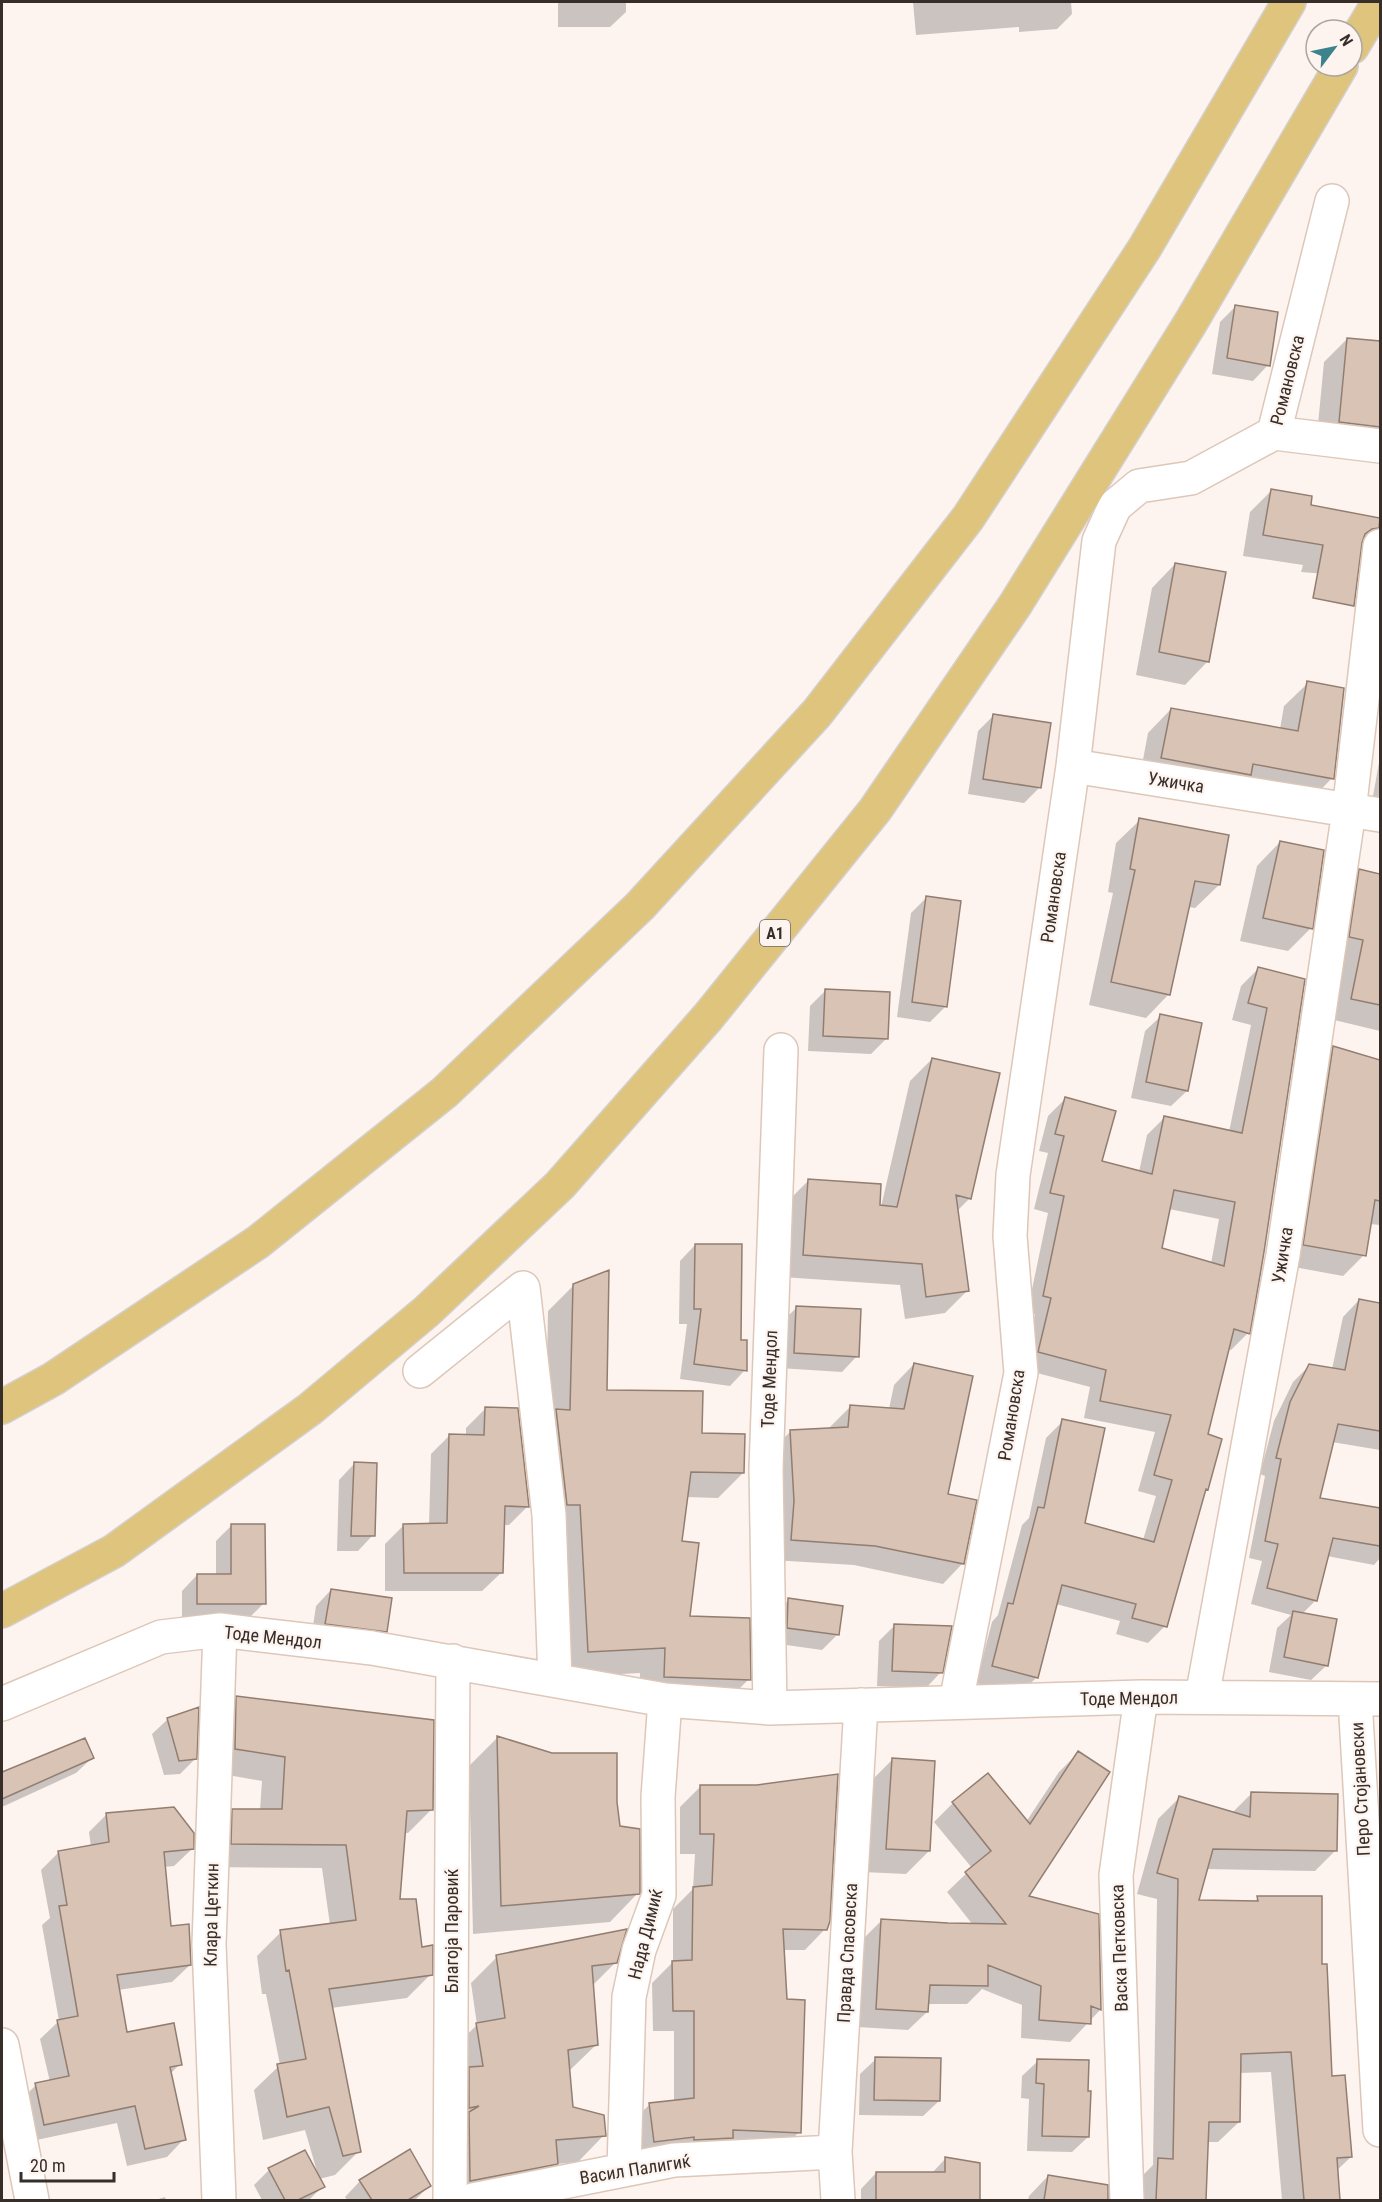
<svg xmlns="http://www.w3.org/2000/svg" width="1382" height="2202" font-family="'Roboto Condensed',sans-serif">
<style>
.shadow{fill:#0003;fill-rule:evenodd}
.building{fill:#d8c3b5;stroke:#927e71;stroke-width:1.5;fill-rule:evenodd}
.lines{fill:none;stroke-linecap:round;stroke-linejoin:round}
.minor-casing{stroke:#ddc7b9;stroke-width:36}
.highway-casing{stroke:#d3d1d0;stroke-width:36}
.minor{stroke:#fff;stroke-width:33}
.highway{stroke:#dec47d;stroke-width:33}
.labels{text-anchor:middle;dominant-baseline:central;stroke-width:4.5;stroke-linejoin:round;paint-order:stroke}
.shield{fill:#fef4ef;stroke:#736964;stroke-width:1.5}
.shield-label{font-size:16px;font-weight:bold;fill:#372e29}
.street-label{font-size:18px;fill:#372e29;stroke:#fef4ef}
</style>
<rect width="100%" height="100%" fill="#fef4ef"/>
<path class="shadow" d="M558,2H626V12L610,27H558Z
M913,2H1071L1072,14L1057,29L1019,32V27L916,35Z
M1236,306L1268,365L1253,381L1212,374L1220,322Z
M1347,339L1380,342V451L1316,445L1324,362Z
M1271,491L1309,506L1377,527L1361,543L1338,575L1301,572L1303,565L1243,556L1250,512Z
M1175,564L1208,661L1185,685L1136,675L1152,588Z
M1308,683L1332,778L1309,802L1139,781L1148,733L1171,709L1280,729L1284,706Z
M993,716L1039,788L1024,803L968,794L978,731Z
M1380,757V797L1373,796Z
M1140,820L1219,885L1195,908L1188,907L1169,994L1146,1018L1089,1005L1113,893L1108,892L1116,843Z
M1280,842L1311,928L1288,951L1240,941L1257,866Z
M1360,871L1380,876V1031L1330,1019L1339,892Z
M926,898L946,1006L930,1022L897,1017L911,913Z
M1258,969L1303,980L1248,1333L1231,1350L1228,1349L1206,1436L1207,1489L1203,1492L1165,1626L1148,1643L1116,1634L1120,1621L1056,1604L1036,1678L1019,1695L976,1683L992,1622L998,1615L1022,1525L1029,1518L1046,1438L1063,1421L1083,1525L1143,1540L1156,1496L1138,1491L1155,1432L1084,1418L1090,1387L1022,1369L1035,1314L1027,1313L1048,1213L1034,1209L1048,1153L1039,1151L1048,1116L1065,1099L1100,1162L1139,1172L1147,1135L1164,1118L1229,1132L1251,1025L1232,1020L1241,986ZM1169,1209L1219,1219L1211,1264L1161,1249Z
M826,990L886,1039L871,1054L808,1051L810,1006Z
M1161,1016L1187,1091L1171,1106L1131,1098L1145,1031Z
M1333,1048L1380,1062V1225L1370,1224L1364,1255L1343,1276L1283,1265L1313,1068Z
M932,1059L970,1198L956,1212L967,1291L945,1313L905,1319L900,1285L782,1277L787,1202L809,1180L881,1207L910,1081Z
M695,1245L740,1341L745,1370L730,1386L680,1379L687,1324H679L680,1261Z
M574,1285L605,1391L700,1434L743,1473L718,1498L687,1497L681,1542L688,1617L749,1679L724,1704L639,1702L640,1673L563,1677L546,1422L548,1311Z
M1359,1300L1380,1304V1450L1332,1442L1318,1499L1380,1510V1558L1374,1565L1327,1556L1316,1600L1302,1614L1327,1665L1311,1680L1269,1672L1277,1628L1291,1615L1251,1604L1262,1561L1249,1558L1265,1476L1260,1474L1274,1421L1293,1382L1310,1365L1332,1369L1343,1317Z
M796,1308L857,1356L842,1372L779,1368L781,1323Z
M914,1364L963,1563L943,1584L854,1565L772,1560L770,1452L791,1431L830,1430V1427L850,1407L889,1409L894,1385Z
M485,1409L528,1506L509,1525H503L502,1572L482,1591H385V1544L404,1525H429L431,1454L450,1435L466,1436V1428Z
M354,1464L373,1535L358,1551H337L339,1480Z
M232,1525L264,1603L248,1619H182V1591L197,1575H216V1541Z
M331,1590L386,1631L370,1646L311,1639L316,1606Z
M789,1600L838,1634L822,1650L772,1643L773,1615Z
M895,1625L941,1672L926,1688L877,1686L879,1641Z
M237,1698L432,1809L408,1833H404L398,1900L431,1974L407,1998L331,2008L359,2151L335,2175L319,2179L323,2186L309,2200H262L254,2185L269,2170L318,2175L305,2130L263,2140L254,2090L280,2065L266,1994H262L257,1956L281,1932L330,1925L322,1868L208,1867L209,1834L233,1810H260L262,1781L211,1772L213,1722Z
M168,1719L195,1759L180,1774L164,1775L152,1734Z
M497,1738L615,1802L619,1828L638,1893L610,1922L473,1934L469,1766Z
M84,1740L92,1758L76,1773L2,1807V1774Z
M1078,1753L1026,1897L1097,1915L1100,2010L1070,2042L1021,2038L1022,2005L982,1989L967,2004H927V2012L908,2030L857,2027L863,1939L882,1920L973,1925L947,1892L972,1868L934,1822L953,1803L988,1775L1026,1822L1059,1772Z
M892,1760L929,1851L906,1874L863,1872L869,1783Z
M700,1787L825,1929L805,1950H783L799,2132L779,2153L634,2161L630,2124L650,2104L674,2102V2031H653L652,1983L673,1962V1909L693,1889L695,1854H680V1807Z
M1251,1794L1336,1850L1315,1871L1206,1869L1197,1902L1253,1903L1258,1898L1320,1965L1331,2078L1351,2157L1336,2171L1338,2200H1282L1271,2072L1239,2073V2122L1218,2142H1206L1204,2200H1137L1138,2180L1153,2165L1157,1899L1137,1894L1158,1819L1179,1798L1232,1813Z
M107,1814L192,1849L174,1866L164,1867L170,1928L190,1965L172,1982L118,1990L125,2034L180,2064L170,2074L184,2139L167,2157L127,2166L117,2123L27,2142L19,2102L36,2085L50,2082L40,2039L59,2021L42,1925L50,1918L41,1870L59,1852L91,1847L89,1832Z
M497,1957L616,1962L592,1986L597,2044L569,2071L572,2108L604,2135L578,2162L556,2164L530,2190L444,2200L451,2050L477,2025L471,1983Z
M876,2059L939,2101L923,2116L859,2115L860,2074Z
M1038,2061L1088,2137L1072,2152L1027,2151L1029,2099L1021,2098L1022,2076Z
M946,2158L979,2164V2200H861V2189L876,2173L931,2174Z
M1048,2176L1106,2186L1108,2200H1028L1029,2196Z
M360,2181L429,2186L415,2200H347L345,2197Z
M165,2197L166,2200H155Z"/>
<path class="building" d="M1235,305L1278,312L1270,366L1227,358Z
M1347,338L1380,341V427L1339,422Z
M1271,489L1312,496L1311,505L1380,518L1379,528L1372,529L1365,534L1362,543L1354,606L1313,598L1323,545L1263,535Z
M1175,563L1226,572L1209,662L1159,652Z
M1307,681L1344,688L1334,779L1253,764L1251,775L1161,758L1171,708L1298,731Z
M993,714L1051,723L1041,788L983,779Z
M1139,818L1229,835L1220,885L1195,881L1170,995L1111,982L1135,870L1130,869Z
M1280,841L1324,850L1313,929L1263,918Z
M1359,869L1380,874V1005L1351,999L1363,940L1349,937Z
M926,896L961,901L947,1007L912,1002Z
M1258,967L1305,979L1264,1252L1250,1334L1234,1329L1208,1434L1222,1439L1208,1490L1206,1489L1167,1627L1132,1618L1136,1604L1062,1585L1038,1678L992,1666L1008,1603L1013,1604L1038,1507L1044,1508L1062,1419L1105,1428L1085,1523L1154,1542L1172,1480L1154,1475L1171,1415L1100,1401L1106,1370L1038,1352L1051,1298L1043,1296L1064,1196L1050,1193L1064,1136L1055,1134L1065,1097L1116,1111L1102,1161L1152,1174L1164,1116L1242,1133L1267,1008L1248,1003ZM1174,1190L1235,1202L1224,1266L1162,1248Z
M825,989L890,992L888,1039L823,1036Z
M1160,1014L1202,1023L1188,1091L1146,1082Z
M1333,1046L1380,1060V1201L1375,1200L1366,1256L1303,1245Z
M932,1058L1000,1073L971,1199L956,1195L969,1291L926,1297L922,1264L803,1255L808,1179L881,1184L880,1205L897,1207Z
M695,1244H742L741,1340H747V1371L694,1364L701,1309H694Z
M609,1270L607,1390L703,1391L702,1433L745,1434L744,1473L691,1472L682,1541L699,1543L690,1616L750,1618L751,1680L664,1677L665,1648L588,1652L580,1505H567L556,1409L570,1410L573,1284Z
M1359,1299L1380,1303V1431L1338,1424L1320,1498L1380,1508V1546L1333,1538L1317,1601L1267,1588L1278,1544L1265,1541L1281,1459L1276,1458L1290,1402L1309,1364L1345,1370Z
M796,1306L861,1309L859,1357L794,1353Z
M914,1363L973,1376L948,1494L977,1500L964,1564L875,1546L791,1540L794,1501L790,1430L848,1427L850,1405L904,1409Z
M485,1407L518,1408L529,1507L505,1506L503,1573H404L403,1524L447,1523L449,1434L484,1435Z
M354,1462L377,1463L375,1536H351Z
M231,1524H265L266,1604H197V1574H231Z
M331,1589L392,1598L387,1632L325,1624Z
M788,1598L843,1606L839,1635L787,1628Z
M1293,1611L1337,1619L1328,1666L1284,1657Z
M894,1624L952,1626L943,1673L892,1671Z
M236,1696L434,1720L433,1810L407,1811L400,1899H416L422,1947L433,1945V1975L329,1989L361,2152L343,2156L329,2107L287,2117L277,2064L306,2059L289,1970L286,1971L280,1930L356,1920L346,1845L231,1844L232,1809H282L285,1757L235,1749Z
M199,1707L197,1759L179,1761L167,1718Z
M497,1736L552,1753H617V1802L620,1826L640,1829V1894L501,1906Z
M85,1738L94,1758L2,1799V1772Z
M1078,1751L1110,1772L1029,1896L1099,1914L1101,2010L1091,2006V2024L1039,2020L1041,1986L988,1965V1986L930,1985L928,2012L876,2009L881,1919L948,1923L1006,1924L965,1872L991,1851L952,1802L988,1773L1030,1824Z
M892,1758L935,1761L930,1851L886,1849Z
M838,1774L830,1921L827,1930L783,1929L787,1999L805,2000L801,2133L733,2130V2138L694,2140V2137L654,2142L649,2103L694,2098V2011H673L672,1961L692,1960L693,1887L712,1885L714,1834H700V1785H757Z
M1251,1792L1338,1794L1337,1851L1213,1849L1199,1900L1258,1901L1257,1896H1322V1964H1327L1332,2076L1345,2075L1352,2157L1337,2158L1340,2200H1304L1291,2052L1241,2054L1240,2122H1209L1206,2200H1156L1158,2158L1173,2159L1178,1879L1157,1873L1179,1796L1250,1817Z
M174,1807L194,1833V1849L164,1852L171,1926L189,1924L191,1965L117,1975L127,2032L174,2023L182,2065L170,2067L186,2140L145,2149L135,2106L44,2125L35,2083L69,2076L57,2020L78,2016L59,1906L67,1905L58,1851L109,1842L106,1813Z
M627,1929L617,1963L592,1966L598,2045L568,2050L573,2107L604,2115L606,2136L556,2140L558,2164L470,2181L469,2112L479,2106L469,2108V2067L483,2066L476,2023L505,2018L496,1955Z
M875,2057L941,2058L940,2101L874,2100Z
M1037,2059L1089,2060L1088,2091H1091L1089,2137L1042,2136L1044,2084L1036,2083Z
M410,2149L431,2186L408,2200H372L359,2180Z
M305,2150L325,2187L298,2200H285L268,2168Z
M945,2157L980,2163V2200H876V2172H945Z
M1048,2175L1108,2185V2200H1044Z"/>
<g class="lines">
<g class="minor-casing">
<path id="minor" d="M1274,433L1380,446
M1073,766L1380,815
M420,1371L523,1288L549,1515L555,1679
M1202,1697L1283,1255L1349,811L1380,546
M1355,1699L1380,2130
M956,1702L1021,1373L1010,1236L1013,1175L1073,766L1099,541L1115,506L1139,486L1191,478L1274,433L1332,201
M2,1704L161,1637L220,1630L372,1648L665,1700L770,1708L1141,1697L1380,1699
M770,1708L766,1469L781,1050
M2,2045L32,2200
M624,2169L629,1997L639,1950L659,1895L658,1797L665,1700
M219,2200L209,1944L220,1630
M450,2200L453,1661
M473,2200L674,2160L835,2152
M838,2200L835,2152L861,1705
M1127,2200L1116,1875L1141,1697"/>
</g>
<g class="highway-casing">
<path id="highway" d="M1352,47L1379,2
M2,1407L53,1379L258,1242L445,1092L640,906L817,713L968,518L1144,249L1289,2
M2,1611L114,1551L310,1409L427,1311L560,1185L708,1017L875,810L1015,605L1191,322L1341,66"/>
</g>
<use href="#minor" class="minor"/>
<use href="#highway" class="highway"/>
</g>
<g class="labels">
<rect class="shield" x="760" y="920" width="30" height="26" rx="4.5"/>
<g class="shield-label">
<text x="775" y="933">A1</text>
</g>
<g class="street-label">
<text transform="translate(1287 380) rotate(-76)">Романовска</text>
<text transform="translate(1176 782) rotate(9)">Ужичка</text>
<text transform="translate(1053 897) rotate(-82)">Романовска</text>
<text transform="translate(1282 1255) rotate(-81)">Ужичка</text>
<text transform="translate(769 1379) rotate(-88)">Тоде Мендол</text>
<text transform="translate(1011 1415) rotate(-81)">Романовска</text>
<text transform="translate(273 1637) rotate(6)">Тоде Мендол</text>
<text transform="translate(1129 1698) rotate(-1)">Тоде Мендол</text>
<text transform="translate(1360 1789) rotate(-93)">Перо Стојановски</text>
<text transform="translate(211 1915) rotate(-89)">Клара Цеткин</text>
<text transform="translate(451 1931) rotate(-90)">Благоја Паровиќ</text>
<text transform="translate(645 1934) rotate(-76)">Нада Димиќ</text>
<text transform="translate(1119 1948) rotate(-92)">Васка Петковска</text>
<text transform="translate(847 1953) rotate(-87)">Правда Спасовска</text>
<text transform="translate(635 2169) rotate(-9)">Васил Палигиќ</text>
</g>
</g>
<rect width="1382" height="2202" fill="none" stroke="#372e29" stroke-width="6"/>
<g transform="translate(1334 48) rotate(58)"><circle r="28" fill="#fef4ef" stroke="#aea5a0" stroke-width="1.5"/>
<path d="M0-4.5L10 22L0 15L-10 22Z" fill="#3d838e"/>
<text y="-9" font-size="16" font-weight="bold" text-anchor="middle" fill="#372e29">N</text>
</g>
<path d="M21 2172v9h93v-9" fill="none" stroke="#372e29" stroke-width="3"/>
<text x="30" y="2172" font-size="18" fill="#372e29" stroke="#fef4ef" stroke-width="4.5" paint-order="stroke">20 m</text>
</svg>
